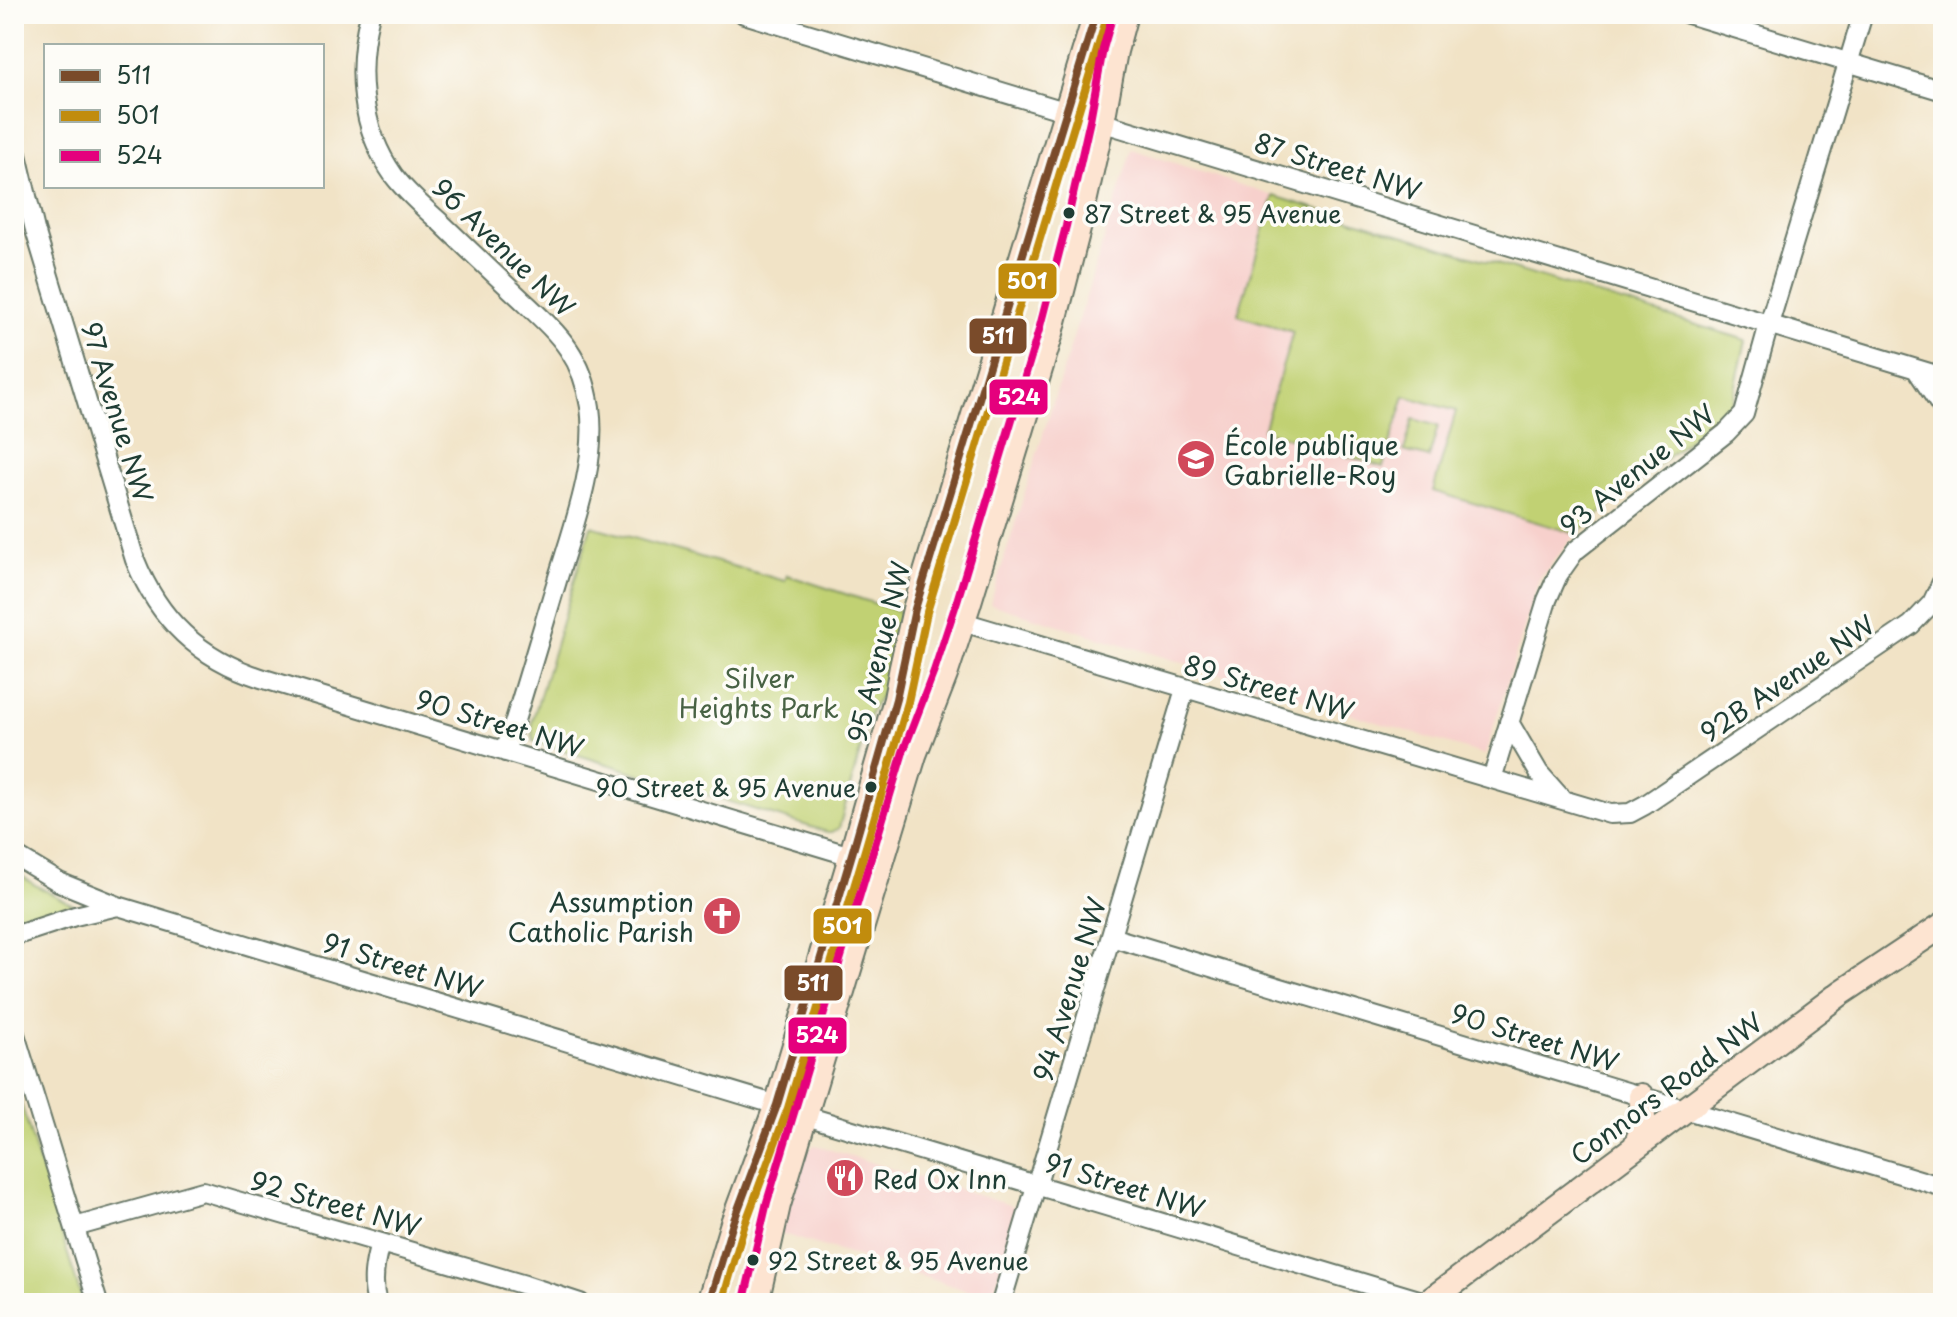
<svg xmlns="http://www.w3.org/2000/svg" width="1957" height="1317" font-family="'Playpen Sans',sans-serif">
<style>
.built{fill:#f7d0cc}
.green{fill:#c1d173;stroke:#708754;stroke-width:2}
.lines{fill:none;stroke-linecap:round;stroke-linejoin:round}
.street-casing{stroke:#687767;stroke-width:22}
.secondary-casing{stroke:#687767;stroke-width:28}
.street{stroke:#fff;stroke-width:18}
.secondary{stroke:#fde4d1;stroke-width:24}
.bus-1-casing{stroke:#fdfcf7;stroke-width:14}
.bus-2-casing{stroke:#fdfcf7;stroke-width:14}
.bus-3-casing{stroke:#fdfcf7;stroke-width:14}
.bus-1{stroke:#7a4b2a;stroke-width:8}
.bus-2{stroke:#c18c0d;stroke-width:8}
.bus-3{stroke:#e5007d;stroke-width:8}
.bus-dot{fill:#1f3d34;stroke:#fdfcf7;stroke-width:3}
.labels{text-anchor:middle;dominant-baseline:central;stroke-width:7;stroke-linejoin:round;paint-order:stroke}
.bus-label{font-size:24px;fill:#1f3d34;stroke:#fdfcf7;text-anchor:start}
.street-label{font-size:26px;fill:#1f3d34;stroke:#fdfcf7}
.poi-label{font-size:26px;fill:#1f3d34;stroke:#fdfcf7;text-anchor:start}
.park-label{font-size:26px;fill:#486244;stroke:#fdfcf7}
.line-badge{stroke:#fdfcf7;stroke-width:3}
.badge-label{font-size:22px;text-anchor:middle;font-weight:bold;fill:#fff}
</style>
<rect width="100%" height="100%" fill="#fdfcf7"/>
<filter id="ink" filterUnits="userSpaceOnUse"><feTurbulence type="fractalNoise" baseFrequency=".0125" numOctaves="2"/><feDisplacementMap in="SourceGraphic" scale="16" xChannelSelector="R" yChannelSelector="G"/><feConvolveMatrix kernelMatrix="1 2 1 2 8 2 1 2 1" color-interpolation-filters="sRGB"/></filter>
<filter id="wash" filterUnits="userSpaceOnUse"><feTurbulence type="fractalNoise" baseFrequency=".006" numOctaves="4" result="noise"/><feDisplacementMap in="SourceGraphic" scale="32" xChannelSelector="R" yChannelSelector="G"/><feGaussianBlur stdDeviation="1.8" result="paint"/><feColorMatrix in="noise" values="0 0 0 0 0 0 0 0 0 0 0 0 0 0 0 0 0 1.4 0 .05"/><feComposite in="paint" operator="in"/></filter>
<g filter="url(#wash)">
<rect width="100%" height="100%" fill="#f1e3c6"/>
<path class="built" d="M1132,149L1274,196L1239,315L1293,332L1263,431L1383,467L1405,395L1457,411L1433,491L1576,534L1539,579L1485,755L990,604Z
M815,1145L1019,1208L992,1298L776,1232L798,1157Z"/>
<path class="green" d="M1274,196L1746,340L1732,403L1576,534L1433,491L1456,411L1405,396L1383,467L1263,430L1293,332L1238,315Z
M1413,419L1438,426L1429,458L1404,451Z
M591,526L785,581L787,575L901,612L883,691L871,711L839,828L832,832H827L533,741L532,722Z
M14,870L33,884L73,905L70,908L14,926Z
M14,1081L83,1303H14Z"/>
</g>
<g filter="url(#ink)">
<g class="lines">
<g class="street-casing">
<path id="street" d="M370,14C356,69 360,128 394,176C407,193 425,209 441,223C467,248 493,273 520,298C557,333 582,353 590,407C598,464 572,530 556,584C539,640 523,696 505,752
M744,14L1943,377
M1688,14L1943,91
M14,142L35,230L135,560C159,620 199,658 261,678L851,856
M1916,369L1943,409
M963,622L1610,814L1630,813L1645,805L1911,625L1932,603L1943,580
M1509,722L1539,773L1562,799
M1492,779L1547,600L1558,575L1575,551L1726,433L1744,414L1769,324L1863,14
M14,855L59,882L118,906
M14,936L75,916L118,906L777,1105
M1111,937L1943,1187
M14,1031L98,1303
M806,1116L1429,1303
M75,1227L203,1191L525,1285L580,1303
M377,1303C371,1283 374,1264 380,1244
M1001,1303L1185,689"/>
</g>
<g class="secondary-casing">
<path id="secondary" d="M1635,1147C1645,1126 1644,1118 1641,1096
M709,1303L733,1223L777,1105L854,847L896,699L902,667L915,609L1096,14
M756,1303L778,1205L845,982L914,755L945,675L968,605L1051,333L1078,229L1102,122L1115,51L1125,14
M1427,1303L1841,993L1943,925"/>
</g>
<use href="#street" class="street"/>
<use href="#secondary" class="secondary"/>
<g class="bus-1-casing">
<path id="bus-1" d="M709,1303L733,1223L777,1105L854,847L896,699L915,609L1096,14"/>
</g>
<g class="bus-2-casing">
<path id="bus-2" d="M722,1303L744,1227L788,1108L865,850L908,702L927,612L1107,17"/>
</g>
<g class="bus-3-casing">
<path id="bus-3" d="M744,1300L767,1202L903,752L934,671L957,601L1039,330L1066,226L1090,120L1103,49L1113,14"/>
</g>
<use href="#bus-1" class="bus-1"/>
<use href="#bus-2" class="bus-2"/>
<use href="#bus-3" class="bus-3"/>
</g>
</g>
<defs>
<g id="school-disc" transform="scale(2)"><circle r="9.5" fill="#d1495b" stroke="#fdfcf7"/><path d="M0-5L7-2L0 1L-7-2ZM-4 1L0 2.5L4 1V4Q0 6-4 4Z" fill="#fff"/></g>
<g id="church-disc" transform="scale(2)"><circle r="9.5" fill="#d1495b" stroke="#fdfcf7"/><path d="M-1.2-6h2.4v3.5h3.3v2.4h-3.3V6h-2.4V-.1h-3.3v-2.4h3.3Z" fill="#fff"/></g>
<g id="restaurant-disc" transform="scale(2)"><circle r="9.5" fill="#d1495b" stroke="#fdfcf7"/><path d="M-5-6h1v4h1v-4h1v4h1v-4h1v5L-1.5 .5V6h-2V.5L-5-1ZM5-6V6H3V1.5H1.5Q1.5-4 5-6Z" fill="#fff"/></g>
</defs>
<g fill-rule="evenodd">
<use href="#school-disc" x="1196" y="459"/>
<use href="#church-disc" x="722" y="916"/>
<use href="#restaurant-disc" x="845" y="1178"/>
</g>
<g class="bus-dot">
<circle cx="1069" cy="213" r="7"/>
<circle cx="871" cy="787" r="7"/>
<circle cx="753" cy="1260" r="7"/>
</g>
<g class="labels">
<g class="bus-label">
<text x="1084" y="213">87 Street &amp; 95 Avenue</text>
<text x="856" y="787" text-anchor="end">90 Street &amp; 95 Avenue</text>
<text x="768" y="1260">92 Street &amp; 95 Avenue</text>
</g>
<g class="street-label">
<text transform="translate(1338 166) rotate(17)">87 Street NW</text>
<text transform="translate(504 247) rotate(44)">96 Avenue NW</text>
<text transform="translate(118 412) rotate(73)">97 Avenue NW</text>
<text transform="translate(1637 469) rotate(-39)">93 Avenue NW</text>
<text transform="translate(878 652) rotate(-76)">95 Avenue NW</text>
<text transform="translate(1787 678) rotate(-34)">92B Avenue NW</text>
<text transform="translate(1269 687) rotate(16)">89 Street NW</text>
<text transform="translate(500 723) rotate(17)">90 Street NW</text>
<text transform="translate(403 965) rotate(17)">91 Street NW</text>
<text transform="translate(1069 989) rotate(-73)">94 Avenue NW</text>
<text transform="translate(1535 1037) rotate(17)">90 Street NW</text>
<text transform="translate(1666 1088) rotate(-37)">Connors Road NW</text>
<text transform="translate(1125 1185) rotate(17)">91 Street NW</text>
<text transform="translate(336 1203) rotate(16)">92 Street NW</text>
</g>
<g class="poi-label">
<text x="1224" y="444">École publique<tspan x="1224" dy="30">Gabrielle-Roy</tspan></text>
<text x="694" y="901" text-anchor="end">Assumption<tspan x="694" dy="30">Catholic Parish</tspan></text>
<text x="873" y="1178">Red Ox Inn</text>
</g>
<g class="park-label">
<text x="759" y="677">Silver<tspan x="759" dy="30">Heights Park</tspan></text>
</g>
</g>
<g class="line-badge">
<rect x="997" y="262" width="61" height="38" rx="8" fill="#c18c0d"/>
<rect x="968" y="317" width="60" height="38" rx="8" fill="#7a4b2a"/>
<rect x="988" y="378" width="61" height="38" rx="8" fill="#e5007d"/>
<rect x="812" y="907" width="61" height="38" rx="8" fill="#c18c0d"/>
<rect x="783" y="964" width="61" height="38" rx="8" fill="#7a4b2a"/>
<rect x="787" y="1016" width="61" height="39" rx="8" fill="#e5007d"/>
</g>
<g class="badge-label">
<text x="1027" y="289">501</text>
<text x="998" y="344">511</text>
<text x="1019" y="405">524</text>
<text x="842" y="934">501</text>
<text x="813" y="991">511</text>
<text x="817" y="1043">524</text>
</g>
<rect width="1957" height="1317" fill="none" stroke="#fdfcf7" stroke-width="48"/>
<rect x="44" y="44" width="280" height="144" fill="#fdfcf7" stroke="#a4b0a9" stroke-width="2"/>
<rect x="60" y="70" width="40" height="12" fill="#7a4b2a" stroke="#a4b0a9" stroke-width="2"/>
<text x="116" y="84" font-size="24" fill="#1f3d34">511</text>
<rect x="60" y="110" width="40" height="12" fill="#c18c0d" stroke="#a4b0a9" stroke-width="2"/>
<text x="116" y="124" font-size="24" fill="#1f3d34">501</text>
<rect x="60" y="150" width="40" height="12" fill="#e5007d" stroke="#a4b0a9" stroke-width="2"/>
<text x="116" y="164" font-size="24" fill="#1f3d34">524</text>
</svg>
